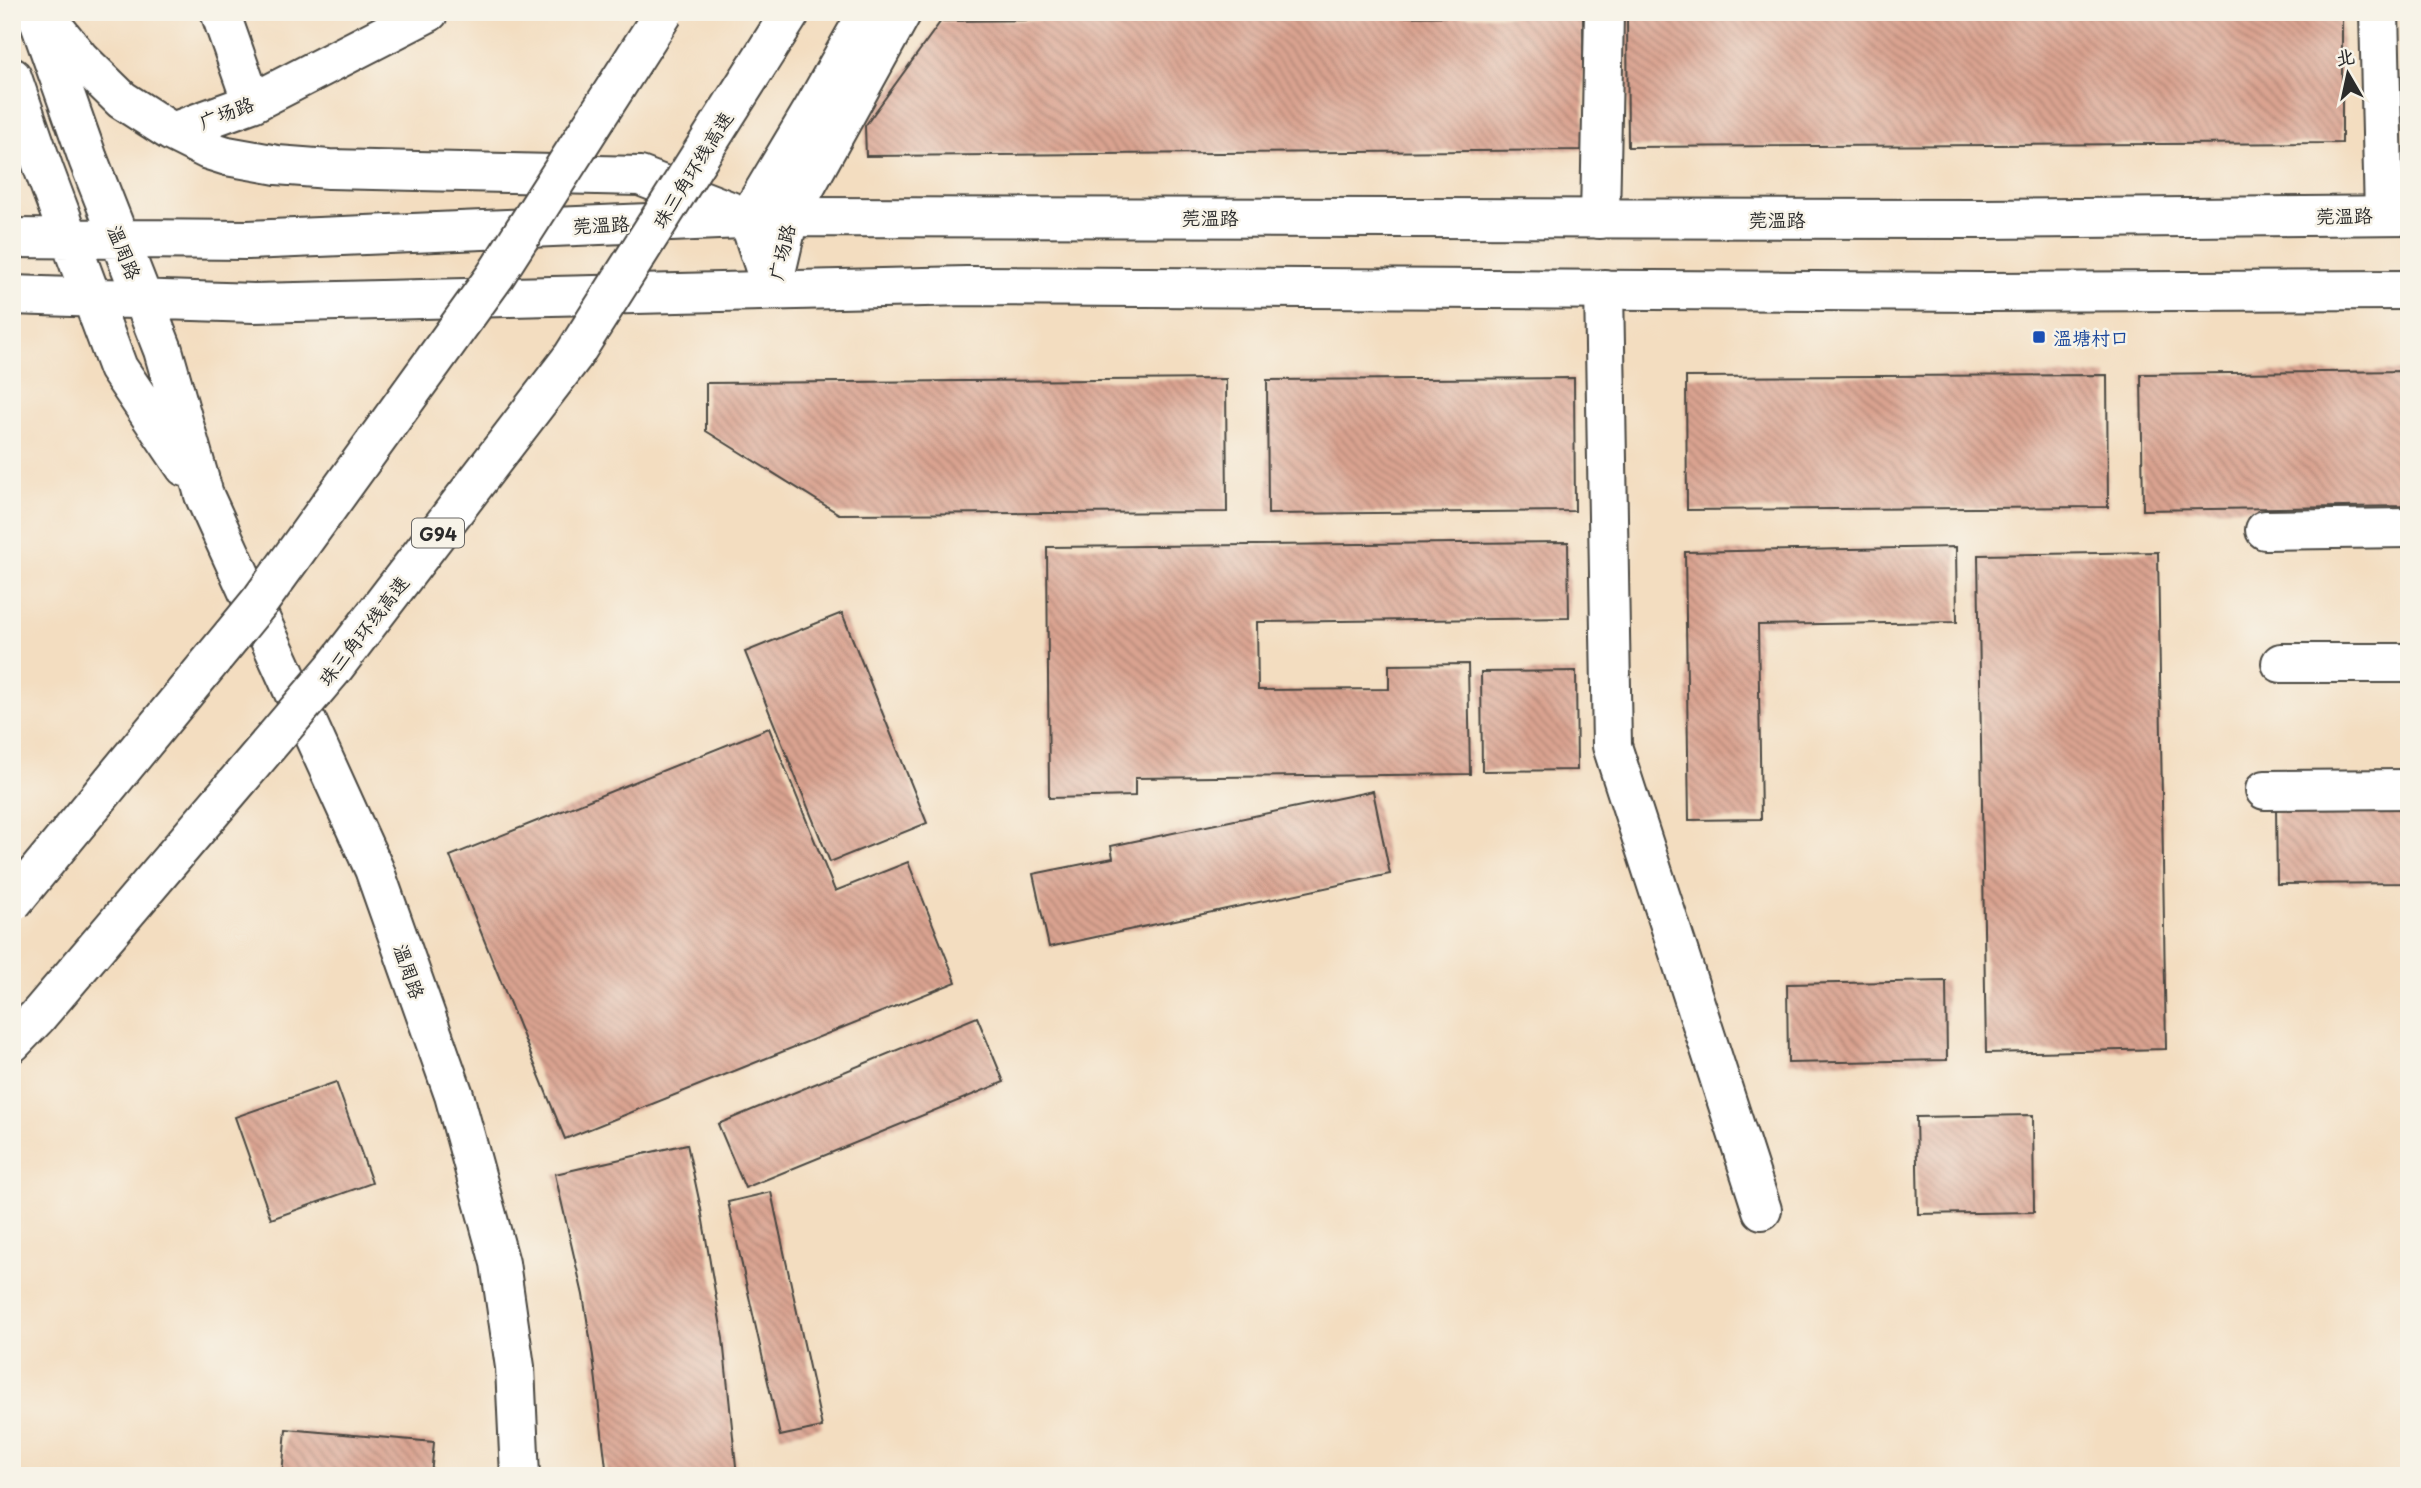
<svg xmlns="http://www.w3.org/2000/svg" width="2421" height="1488" font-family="'Playpen Sans','LXGW WenKai TC',sans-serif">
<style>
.building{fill:url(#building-back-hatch)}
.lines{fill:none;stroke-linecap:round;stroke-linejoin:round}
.minor-casing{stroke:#494641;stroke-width:42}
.major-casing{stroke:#494641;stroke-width:42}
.highway-casing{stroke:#494641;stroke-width:42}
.minor{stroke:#fff;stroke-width:38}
.major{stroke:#fff;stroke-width:38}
.highway{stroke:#fff;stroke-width:38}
.highway-bridge-casing{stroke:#494641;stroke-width:42;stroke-linecap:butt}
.highway-bridge{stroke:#fff;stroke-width:38}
.transit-dot{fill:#1a4fb4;stroke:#f7f3e8;stroke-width:2.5}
.labels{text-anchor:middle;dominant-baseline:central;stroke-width:5;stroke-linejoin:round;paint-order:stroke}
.shield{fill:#f7f3e8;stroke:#686764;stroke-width:2}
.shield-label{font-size:18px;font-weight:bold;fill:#2b2b2b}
.street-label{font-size:19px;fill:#2b2b2b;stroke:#f7f3e8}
.transit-label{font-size:19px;fill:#164399;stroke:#f7f3e8;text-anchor:start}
</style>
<defs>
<pattern id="building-back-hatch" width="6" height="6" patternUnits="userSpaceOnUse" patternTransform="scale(1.75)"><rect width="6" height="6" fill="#daa390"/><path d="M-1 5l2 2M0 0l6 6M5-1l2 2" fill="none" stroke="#b18576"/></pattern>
</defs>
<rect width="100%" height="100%" fill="#f7f3e8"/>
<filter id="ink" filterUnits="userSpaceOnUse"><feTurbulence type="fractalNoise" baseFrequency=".0143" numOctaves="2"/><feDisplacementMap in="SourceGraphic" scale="14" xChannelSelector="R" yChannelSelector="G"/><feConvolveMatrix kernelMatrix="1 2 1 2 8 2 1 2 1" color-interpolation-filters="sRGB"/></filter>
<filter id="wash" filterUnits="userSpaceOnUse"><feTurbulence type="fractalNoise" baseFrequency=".00686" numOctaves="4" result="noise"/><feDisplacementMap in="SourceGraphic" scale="28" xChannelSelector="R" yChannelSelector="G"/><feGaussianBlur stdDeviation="1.57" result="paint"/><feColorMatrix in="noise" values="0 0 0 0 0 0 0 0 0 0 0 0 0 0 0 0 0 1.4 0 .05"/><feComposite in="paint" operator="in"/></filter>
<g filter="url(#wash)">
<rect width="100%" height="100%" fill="#f3ddc0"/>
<g id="blocks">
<path class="building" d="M2342,12V143L1628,147L1627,17Z
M1583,15L1584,150L866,156L865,126L941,21Z
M2409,371V506L2143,510L2141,374Z
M2107,375L2108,507L1687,510L1686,377Z
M1574,378L1575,511L1268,514L1267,380Z
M1226,379L1227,512L839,514L706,431V383Z
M1568,542L1569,618L1257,622L1258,690L1389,689V665L1468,664L1470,774L1135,778V796L1049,798L1047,547Z
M1956,547L1957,622L1758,625L1761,819L1689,820L1685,552Z
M2158,552L2166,1049L1986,1053L1978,555Z
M842,613L927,823L830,862L745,652Z
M1576,671L1577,770L1482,771L1481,672Z
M769,728L835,891L908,862L956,982L565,1139L450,856Z
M1373,791L1390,874L1049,947L1033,874L1113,858L1111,846Z
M2409,806V883L2277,884L2276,807Z
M1946,981L1947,1060L1788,1063L1787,984Z
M977,1017L1004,1082L745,1188L718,1124Z
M336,1082L372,1183L271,1219L235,1117Z
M2033,1115L2034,1212L1918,1214L1916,1117Z
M687,1144L701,1209L723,1339L737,1476H607L593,1356L583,1295L555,1174Z
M771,1192L822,1427L780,1436L728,1202Z
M286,1429L434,1442L431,1476H282Z"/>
</g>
</g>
<g filter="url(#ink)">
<use href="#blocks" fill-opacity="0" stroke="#494641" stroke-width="2"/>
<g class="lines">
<g class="minor-casing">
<path id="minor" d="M42,12L79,58L122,100L172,132L208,150L227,156L277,165L329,169L640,176L748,218
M220,12L252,103
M868,12L812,111L748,218L772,290L789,217L902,12
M2379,12L2384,215
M172,132L252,103L429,12
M1600,219L1604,12
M1604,289L1612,746L1762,1210
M2265,530L2409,528
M2281,663H2409
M2265,790L2409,789"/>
</g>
<g class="major-casing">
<path id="major" d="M36,12L88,159L163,350L204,495L374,869L454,1095L500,1263L515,1367L520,1476
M12,77L44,170L118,368L185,467
M12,238L248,240L789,217L1982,219L2409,215
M12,295L254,303L967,286L1984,292L2409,290"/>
</g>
<g class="highway-casing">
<path id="highway" d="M12,1043L37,1017"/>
</g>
<use href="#minor" class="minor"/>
<use href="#major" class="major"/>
<use href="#highway" class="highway"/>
<g class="highway-bridge-casing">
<path id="highway-bridge" d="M12,903L261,600L495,276L664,12
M37,1017L334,668L573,356L791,12"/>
</g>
<use href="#highway-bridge" class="highway-bridge"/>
</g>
</g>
<rect class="transit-dot" x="2032" y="330" width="14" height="14" rx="3.5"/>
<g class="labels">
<rect class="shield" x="412" y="518.5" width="52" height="29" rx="5"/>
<g class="shield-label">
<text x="438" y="533">G94</text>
</g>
<g class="street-label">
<text transform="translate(226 112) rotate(-21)">广场路</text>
<text transform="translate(692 169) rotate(-58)">珠三角环线高速</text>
<text transform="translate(2344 215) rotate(-1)">莞温路</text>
<text x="1210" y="217">莞温路</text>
<text x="1777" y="219">莞温路</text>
<text transform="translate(601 224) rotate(-3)">莞温路</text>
<text transform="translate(125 252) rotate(68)">温周路</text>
<text transform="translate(781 252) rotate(-77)">广场路</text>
<text transform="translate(363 630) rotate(-52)">珠三角环线高速</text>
<text transform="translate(410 971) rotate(71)">温周路</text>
</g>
<g class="transit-label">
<text x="2053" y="337">温塘村口</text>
</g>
</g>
<rect width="2421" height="1488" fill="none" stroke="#f7f3e8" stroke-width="42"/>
<g transform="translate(2348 74) rotate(351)" stroke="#f7f3e8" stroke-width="5" paint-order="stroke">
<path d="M0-5L12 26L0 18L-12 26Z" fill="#2b2b2b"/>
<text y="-10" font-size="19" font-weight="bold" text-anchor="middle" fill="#2b2b2b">北</text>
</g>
</svg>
